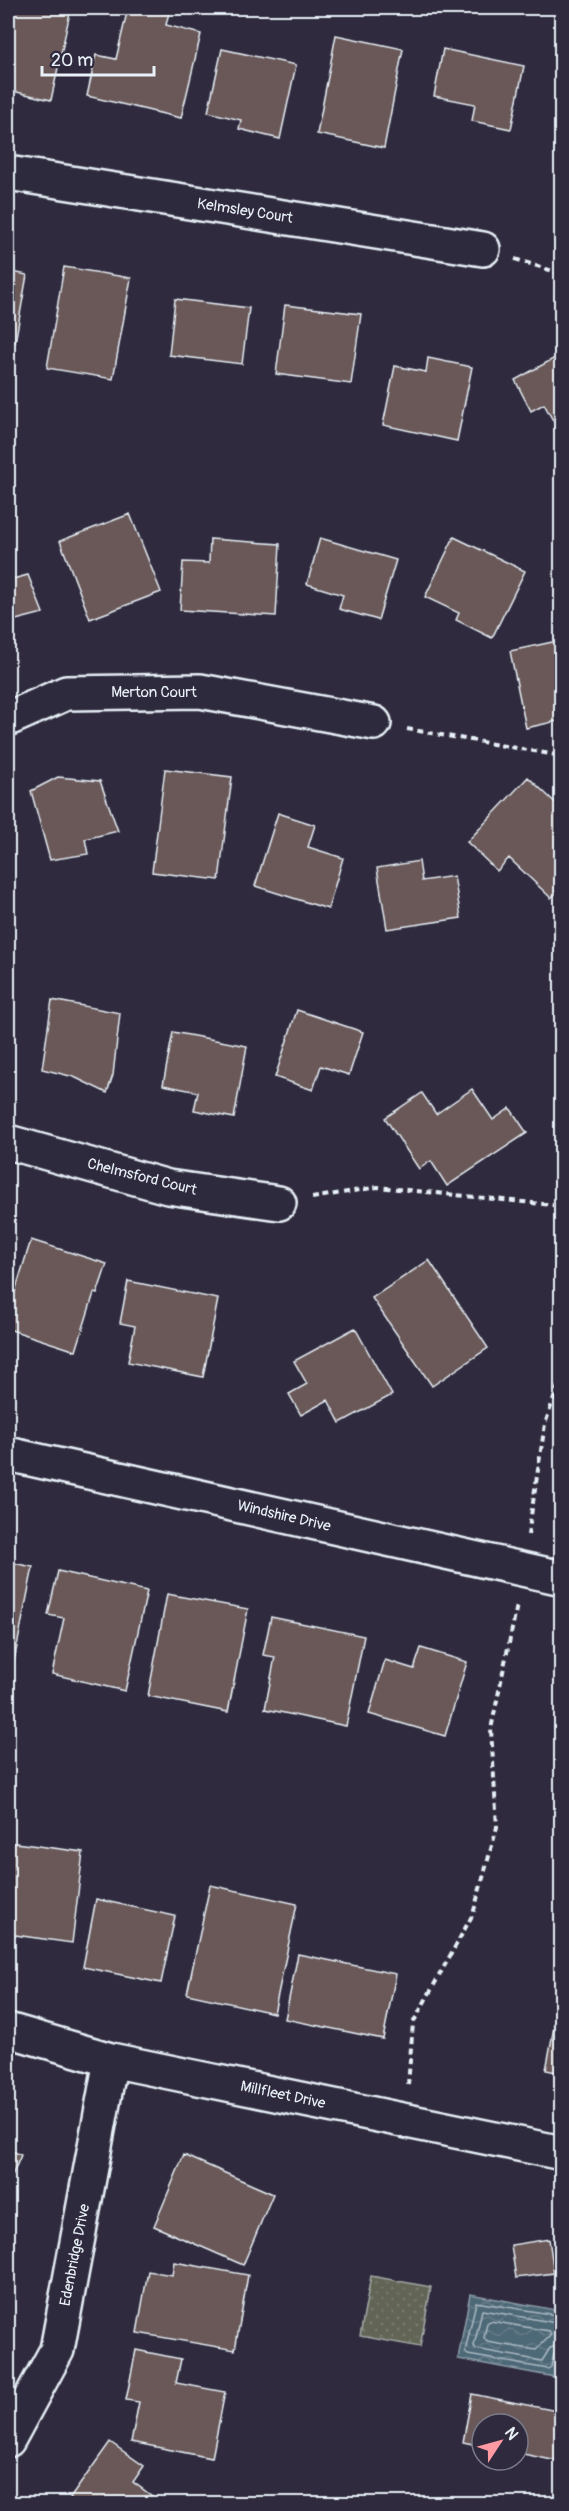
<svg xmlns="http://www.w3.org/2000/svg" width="569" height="2511" font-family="Pangolin,sans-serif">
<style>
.park{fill:url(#park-dots);stroke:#a5aba8;stroke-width:1.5}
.water{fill:url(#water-waves);stroke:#8c9eaa;stroke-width:1.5}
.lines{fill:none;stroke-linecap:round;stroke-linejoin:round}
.shore{stroke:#aabac4;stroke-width:1.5}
.building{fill:#6a5858;stroke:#e8f1f8;stroke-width:1.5}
.street-casing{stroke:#e8f1f8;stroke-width:38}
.path{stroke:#e8f1f8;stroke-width:4;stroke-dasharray:6 4.5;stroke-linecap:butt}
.street{stroke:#2f2a3d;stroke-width:33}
.labels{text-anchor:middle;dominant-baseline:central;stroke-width:4.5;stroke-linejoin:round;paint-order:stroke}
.street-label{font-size:15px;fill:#e8f1f8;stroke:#2f2a3d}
</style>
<defs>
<pattern id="park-dots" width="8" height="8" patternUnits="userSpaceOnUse" patternTransform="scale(1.5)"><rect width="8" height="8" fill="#626557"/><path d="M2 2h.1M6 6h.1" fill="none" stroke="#787c70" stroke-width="1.8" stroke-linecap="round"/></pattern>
<pattern id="water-waves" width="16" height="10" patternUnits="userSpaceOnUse" patternTransform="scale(1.5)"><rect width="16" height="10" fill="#4e6776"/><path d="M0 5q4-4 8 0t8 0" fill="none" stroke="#687d8a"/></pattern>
</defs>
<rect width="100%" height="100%" fill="#2f2a3d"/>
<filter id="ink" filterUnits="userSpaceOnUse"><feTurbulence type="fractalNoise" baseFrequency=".0167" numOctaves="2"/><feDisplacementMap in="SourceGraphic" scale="12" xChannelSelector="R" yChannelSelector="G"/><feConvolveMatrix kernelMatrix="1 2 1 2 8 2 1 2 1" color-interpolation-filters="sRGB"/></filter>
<g filter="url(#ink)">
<path class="park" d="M371,2276L431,2287L420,2347L360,2336Z"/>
<path class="water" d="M470,2294L561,2311V2342L555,2377L458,2359Z"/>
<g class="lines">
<path class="shore" d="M562,2316L476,2302L465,2352L468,2355L548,2369L551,2367L554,2354L562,2351
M490,2321L549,2331L551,2335L536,2350L487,2342L484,2338L487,2323Z
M562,2324L482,2310L474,2346L476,2349L542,2361L550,2348L562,2344"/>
</g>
<path class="building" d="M8,8H71L51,100L8,90Z
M128,8H170L166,25L201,34L181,118L87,96L96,55L116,59Z
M336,35L403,49L384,148L317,134Z
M222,49L296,65L280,139L239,129L241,120L208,112Z
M443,49L524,66L511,129L472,121L475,104L434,96Z
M64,267L131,278L113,379L47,368Z
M8,271L27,275L15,343L8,342Z
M175,299L249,308L242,364L169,355Z
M285,305L361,314L351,384L276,374Z
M562,354V437L544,404L531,411L515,380Z
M428,358L472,367L457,441L383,425L395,366L426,372Z
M130,514L161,592L90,619L60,541Z
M454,537L525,571L492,638L456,620L459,613L425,597Z
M320,538L396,560L378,620L339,609L343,595L307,584Z
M210,539L280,544L276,616L180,610L183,562L209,563Z
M28,575L43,613L8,622V577L9,580Z
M562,640V720L526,728L510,651Z
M165,769L232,777L219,880L152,872Z
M58,777L100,781L118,831L85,839L88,854L50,860L31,791Z
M528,777L562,809V887L551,898L509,858L497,871L467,842Z
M278,813L315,825L308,847L343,858L328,909L255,886Z
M419,861L422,881L454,876L461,918L387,929L377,868Z
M52,1000L120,1013L113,1075L107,1093L74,1077L42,1069Z
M297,1010L363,1032L349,1075L321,1066L313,1090L275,1077Z
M173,1032L247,1046L234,1118L194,1110L198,1092L163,1085Z
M472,1089L493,1120L510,1108L527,1133L447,1186L431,1161L419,1169L385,1118L422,1093L436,1114Z
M31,1240L107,1264L97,1294L94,1293L76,1351L8,1329V1314Z
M429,1260L488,1348L432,1386L372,1298Z
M128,1281L218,1299L203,1377L128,1362L135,1326L120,1323Z
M355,1328L392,1395L340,1423L328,1400L301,1415L289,1394L307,1384L294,1361Z
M8,1562L33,1567L14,1661L8,1660Z
M58,1571L147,1591L125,1691L52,1674L64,1618L48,1615Z
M167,1594L248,1609L228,1712L148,1696Z
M271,1617L364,1636L346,1726L265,1709L275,1657L263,1655Z
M421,1648L467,1662L445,1736L369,1714L385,1660L414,1669Z
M8,1842L83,1852L72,1943L8,1934Z
M210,1885L297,1904L274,2013L187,1994Z
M96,1899L175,1916L161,1983L83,1967Z
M298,1954L396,1974L383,2039L285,2019Z
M562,1984V2073L546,2070Z
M8,2149L21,2155L8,2185Z
M184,2155L273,2194L243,2265L154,2226Z
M549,2239L554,2273L516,2278L511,2245Z
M174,2262L248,2275L235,2350L137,2333L148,2271L172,2275Z
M136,2350L181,2359L176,2383L225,2392L212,2458L131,2442L139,2402L126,2400Z
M472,2394L562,2412V2462L518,2453V2424H482V2446L463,2442Z
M110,2442L144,2466L133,2482L163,2504H66Z"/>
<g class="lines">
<g class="street-casing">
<path id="street" d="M8,173L483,249
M8,719L66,693L200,691L374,723
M8,1142L168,1187L279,1203
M8,1454L562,1578
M8,2030L111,2060L562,2153
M8,2440L57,2350L111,2060"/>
</g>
<path class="path" d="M515,259L562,274
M407,729L562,756
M312,1198L378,1187L562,1206
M528,1535L545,1424L562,1375
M408,2085L413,2023L473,1914L497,1827L491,1729L517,1605"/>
<use href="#street" class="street"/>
</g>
</g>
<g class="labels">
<g class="street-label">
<text transform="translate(245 211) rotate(9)">Kelmsley Court</text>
<text x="154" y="692">Merton Court</text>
<text transform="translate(142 1177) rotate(14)">Chelmsford Court</text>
<text transform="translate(284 1516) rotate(13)">Windshire Drive</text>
<text transform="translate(283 2095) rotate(12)">Millfleet Drive</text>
<text transform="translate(75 2255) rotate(-79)">Edenbridge Drive</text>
</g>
</g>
<rect width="569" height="2511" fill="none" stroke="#2f2a3d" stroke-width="30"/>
<rect x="15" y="15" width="539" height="2481" fill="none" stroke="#e8f1f8" stroke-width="2" filter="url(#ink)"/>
<g transform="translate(500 2442) rotate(54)"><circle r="28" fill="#2f2a3d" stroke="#797a88" stroke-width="1.5"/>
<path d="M0-4.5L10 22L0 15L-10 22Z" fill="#ff9aa2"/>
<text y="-9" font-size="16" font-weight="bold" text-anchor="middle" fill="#e8f1f8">N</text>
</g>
<path d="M42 66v9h112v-9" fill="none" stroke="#e8f1f8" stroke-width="3"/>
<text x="51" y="66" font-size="18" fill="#e8f1f8" stroke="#2f2a3d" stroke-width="4.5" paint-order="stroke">20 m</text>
</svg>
